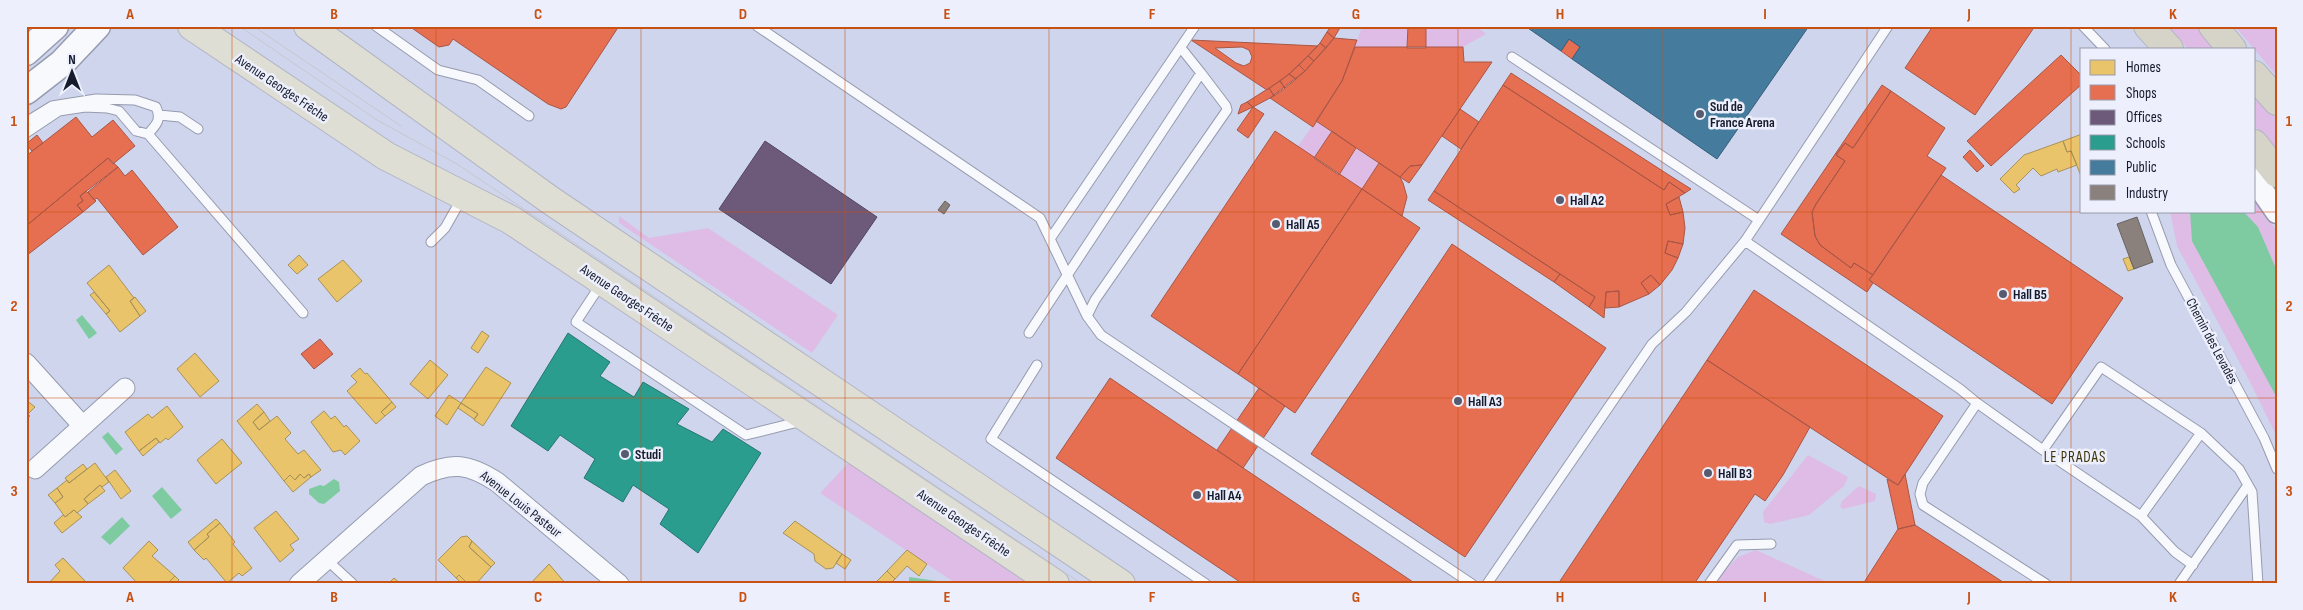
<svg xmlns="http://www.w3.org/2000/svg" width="2303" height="610" font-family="'Sofia Sans Condensed',sans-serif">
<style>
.green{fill:#debce5}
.water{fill:#7ecba2}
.homes{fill:#e9c46a;stroke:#a99158}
.shops{fill:#e76f51;stroke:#a85646;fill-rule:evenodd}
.offices{fill:#6d597a;stroke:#534663}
.schools{fill:#2a9d8f;stroke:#247672}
.public{fill:#457b9d;stroke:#375e7b}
.industry{fill:#8a817c;stroke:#676264}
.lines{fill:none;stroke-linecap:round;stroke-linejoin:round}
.service-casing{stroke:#969baf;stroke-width:11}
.minor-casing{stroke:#969baf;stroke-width:21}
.tertiary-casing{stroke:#969baf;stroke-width:25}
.secondary-casing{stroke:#969baf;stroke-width:29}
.primary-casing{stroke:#b2b5c2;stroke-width:30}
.trunk-casing{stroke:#b2b5c2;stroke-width:30}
.service{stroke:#f8f9fc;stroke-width:9}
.minor{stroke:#f8f9fc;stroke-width:19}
.tertiary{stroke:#f8f9fc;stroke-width:22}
.secondary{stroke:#f8f9fc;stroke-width:26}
.primary{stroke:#dfded5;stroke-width:28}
.trunk{stroke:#d6d4c8;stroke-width:28}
.tram{stroke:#c6c8cf;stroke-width:1}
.grid{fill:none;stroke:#c85011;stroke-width:1;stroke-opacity:0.55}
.poi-dot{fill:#565b70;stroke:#edf0fc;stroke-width:2}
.labels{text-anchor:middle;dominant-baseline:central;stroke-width:5;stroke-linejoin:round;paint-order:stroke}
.street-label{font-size:14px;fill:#151a2d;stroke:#edf0fc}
.poi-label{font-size:14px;font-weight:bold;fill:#151a2d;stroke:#edf0fc;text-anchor:start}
.neighbourhood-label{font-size:15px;letter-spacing:1px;fill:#3e3308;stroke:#edf0fc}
.neatline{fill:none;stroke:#c85011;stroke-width:2}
.grid-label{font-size:16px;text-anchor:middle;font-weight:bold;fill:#c85011}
</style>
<rect width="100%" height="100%" fill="#cfd5ed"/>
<path class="green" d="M1362,26H1408L1407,48L1355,47Z
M1426,26H1476L1486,34L1463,47L1426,48Z
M2167,26H2199L2220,49H2188Z
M2235,26H2277V76L2238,30Z
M2254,89L2277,117V152L2254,125Z
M1316,121L1332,131L1314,158L1298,146Z
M1356,148L1379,163L1362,189L1339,175Z
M2254,200L2277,231V437L2250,382L2177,246L2170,211H2254Z
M619,216L649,238L708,228L838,315L812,353L619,223Z
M1808,455L1848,477L1844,486L1809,515L1770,524L1764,522L1763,512Z
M853,458L1037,584H957L820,493Z
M1859,486L1876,494L1875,501L1843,509L1840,506L1842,501Z
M1756,550L1831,584H1717V579L1738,557Z"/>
<path class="water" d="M2190,211H2243L2258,227L2277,271V398L2192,241Z
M82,315L97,333L89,339L76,320Z
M108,432L123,449L116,455L102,437Z
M334,479L339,482L340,491L324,504L319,503L309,494V489L320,485L324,486Z
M162,487L182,510L171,519L152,496Z
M122,517L130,526L110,545L101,537Z
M909,577L937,581L936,584H909Z"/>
<path class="homes" d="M2082,134V176H2081L2071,151L2067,152L2063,141Z
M2063,141L2067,152L2071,151L2077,165L2058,172L2057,169L2041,176L2033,168L2016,185L2020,189L2014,193L2000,179L2024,155Z
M299,255L308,265L297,274L288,265Z
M2129,257L2134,269L2128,271L2123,259Z
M343,260L362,281L337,302L318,279Z
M109,265L134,298L130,301L140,316L120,332L106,314L110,311L87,283Z
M94,292L110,311L106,314L90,295Z
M135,297L146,311L140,316L130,301Z
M482,331L489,336L478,353L471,348Z
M195,353L219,381L200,397L177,369Z
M430,360L448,375L428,399L410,384Z
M486,367L511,383L483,426L474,420L478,414L461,403Z
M360,368L365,374L367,373L392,402L381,412L385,416L376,424L347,391L357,382L351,376Z
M449,395L461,403L447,425L435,416Z
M26,400L35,407L28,414L30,416L26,420Z
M392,402L396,407L385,416L381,412Z
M461,403L478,414L474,419L458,408Z
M257,404L264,412L253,422L259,430L277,416L291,433L285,439L298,454L304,450L321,470L311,477L309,474L304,478L300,474L295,480L290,475L284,481L237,421Z
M167,406L183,427L168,440L166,438L160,443L156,438L139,451L125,432L148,414L152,418Z
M324,411L331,419L335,416L344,427L346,425L360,441L345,455L341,450L333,452L311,422Z
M264,412L270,421L259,430L253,422Z
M156,438L159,442L143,456L139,451Z
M222,439L242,463L216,484L197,460Z
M95,463L109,482L102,487L100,485L84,499L88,504L77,513L74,510L65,517L55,503L63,497L57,488L67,480L69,483Z
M83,464L87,469L69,483L65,478Z
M115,470L131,491L121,499L106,477Z
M300,474L304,478L309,474L311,477L293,492L284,481L290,475L295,480Z
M100,485L105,491L88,504L84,499Z
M57,488L63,497L55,503L48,495Z
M74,510L82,517L62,533L54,523L63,515L65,517Z
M276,511L299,539L290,545L294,550L280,562L254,528Z
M216,519L220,523L207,534L209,537L194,550L188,542Z
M795,521L842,554L833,568L826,569L815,561L814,554L783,533Z
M220,523L235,542L233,544L252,568L242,576L239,573L227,583L206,558L204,560L194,550L209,537L207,534Z
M467,536L472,541L469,547L491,567L476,584H468L459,575L456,578L438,560L461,537Z
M149,541L158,550L152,556L175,576L167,584H138L123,568Z
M472,541L495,563L491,567L469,547Z
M907,550L927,564L919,576L907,566L895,579L887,571Z
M842,554L851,560L845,569L836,563Z
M63,558L85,581L82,584H48L60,571L55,565Z
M549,564L566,584H530Z
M887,571L895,579L890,584H874Z
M459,575L468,584H462L456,578Z
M175,576L179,580L175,584H167Z
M394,578L401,584H388Z"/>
<path class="shops" d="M409,26H619L566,107L561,109L548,104L453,39L449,45L439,47Z
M1331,26H1341L1334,38L1327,32Z
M1408,26H1426V48H1407Z
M1933,26H2035L1975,115L1905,68Z
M1327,32L1334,38L1326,48L1320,43Z
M1334,38L1357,40L1342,81L1313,127L1270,98L1305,71Z
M1569,39L1580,47L1572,59L1561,51Z
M1191,40L1318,46L1289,74L1267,90ZM1242,47L1249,50L1252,57L1250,63L1244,66L1236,63L1215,48Z
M1320,43L1326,48L1314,61L1308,56Z
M1355,47H1463L1464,62H1492L1422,165L1410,166L1400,177L1316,121L1342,81Z
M2061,55L2082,76V84L1991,166L1967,141Z
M1308,56L1314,61L1305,71L1299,65Z
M1299,65L1305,71L1296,79L1289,74Z
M1511,73L1672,177L1691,189L1685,193L1669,182L1664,190L1503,85Z
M1289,74L1296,79L1285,88L1280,81Z
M1280,81L1285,88L1274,96L1269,88Z
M1503,85L1664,190L1669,182L1685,193L1666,204L1670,215L1683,212L1685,228L1683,244L1668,241L1665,253L1678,258L1672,270L1660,285L1651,275L1641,283L1649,294L1619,307V291L1606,292L1604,318L1589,307L1595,297L1434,191Z
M1882,85L1891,91L1853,148L1845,143L1836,155L1845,161L1816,204L1812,212L1815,236L1820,245L1851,268L1854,263L1873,275L1869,280L1873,283L1867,292L1781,234Z
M1269,88L1274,96L1270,98L1253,107L1247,102Z
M1891,91L1945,128L1927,156L1946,168L1873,275L1854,263L1851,268L1820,245L1815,236L1812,212L1816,204L1845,161L1836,155L1845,143L1853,148Z
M1247,102L1253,107L1238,114L1241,105Z
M1253,107L1264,114L1248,138L1237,130Z
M1460,109L1479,122L1461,149L1442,136Z
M76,117L92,137L113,120L135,146L113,164L108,158L26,226V156Z
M1275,131L1362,189L1238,374L1151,316Z
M1332,131L1356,148L1339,175L1314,158Z
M37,135L43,143L32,151L26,144Z
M1970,150L1984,166L1977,172L1963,157Z
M108,158L118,167L80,196L83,201L77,205L83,212L26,256V226Z
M1379,163L1400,177L1403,183L1407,197L1402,216L1362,189Z
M1422,165L1409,183L1400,177L1410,166Z
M118,167L125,176L132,170L178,227L143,255L97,198L94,200L88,192Z
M1941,175L2123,298L2052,404L1869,280Z
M1362,189L1420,228L1295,413L1238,374Z
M86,191L96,201L83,212L77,205L83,201L80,196Z
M1434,191L1560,274L1554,282L1428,200Z
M1679,197L1683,212L1670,215L1666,204Z
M1668,241L1683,244L1678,258L1665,253Z
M1452,244L1606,348L1465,557L1311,454Z
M1560,274L1595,297L1589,307L1554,282Z
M1651,275L1660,285L1649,294L1641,283Z
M1754,290L1943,416L1898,485L1707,360Z
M1619,291V307L1605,308L1606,292Z
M320,339L333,354L314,369L301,354Z
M1707,360L1810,427L1783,475L1765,501L1755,494L1694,584H1558Z
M1110,378L1206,443L1416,584H1243L1056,458Z
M1259,388L1285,406L1243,468L1217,450Z
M1905,474L1915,525L1898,529L1887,479L1898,485Z
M1915,525L2006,584H1863L1898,529Z"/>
<path class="offices" d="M765,141L877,217L831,284L719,209Z"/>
<path class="schools" d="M568,333L610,362L600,376L634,397L643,382L689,409L677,424L712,442L723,429L761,453L698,553L660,524L669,509L633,485L623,502L584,478L595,459L560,435L548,451L511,426Z"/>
<path class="public" d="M1525,26H1809L1717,159L1572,59L1580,47L1569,39L1561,51Z"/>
<path class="industry" d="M945,201L950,205L944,214L938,210Z
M2137,217L2153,262L2134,269L2117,224Z"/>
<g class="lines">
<g class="service-casing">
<path id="service" d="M376,26L438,70L478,80L529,116
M757,26L1040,218L1087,316L1101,335L1472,584
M2083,26L2105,49
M1512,57L1759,220
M159,115L180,117L198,129
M26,122L52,106L96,99L135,100L156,107C162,120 156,125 148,134
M26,133L59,111L85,107L107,108L119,111L136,131L148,134L303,313
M2151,211L2171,265L2264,438L2277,469
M1050,239L1195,26
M1745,241L1960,389L1977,403L1923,483L1920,494L1923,505L2046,584
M431,242L445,228L462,198
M601,284L576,322L746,435L802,421
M1087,316L1095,300L1227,110L1226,106L1201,73
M1029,333L1201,73L1181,48
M1037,365L991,439L1206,584
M1977,403L2043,450
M2201,433L2101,367L2043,450L2141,516L2201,433L2239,469L2252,492L2258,584
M2141,516L2175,552L2193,565
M327,560L353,584
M1487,584L1652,344L1686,312L1745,241L1888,26
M1709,584L1737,545L1771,544
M2179,584L2248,485"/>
</g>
<g class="minor-casing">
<path id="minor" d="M26,363L82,425
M35,469L125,388
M299,584L421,476C452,461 469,464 497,482L619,584"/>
</g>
<g class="tertiary-casing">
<path id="tertiary" d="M2254,179L2277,212"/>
</g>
<g class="secondary-casing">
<path id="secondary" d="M26,52L55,26
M26,91L62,63L97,26"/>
</g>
<g class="primary-casing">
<path id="primary" d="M192,26L386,156L511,220L1055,584
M308,26L550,200L1121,584"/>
</g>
<g class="trunk-casing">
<path id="trunk" d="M2148,26L2169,49
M2213,26L2232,49
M2254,75L2277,101
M2254,144L2277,173"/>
</g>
<use href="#service" class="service"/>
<use href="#minor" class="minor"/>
<use href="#tertiary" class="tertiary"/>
<use href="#secondary" class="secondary"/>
<use href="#primary" class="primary"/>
<use href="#trunk" class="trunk"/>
<path class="tram" d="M239,26L377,120L457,164L1082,584
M253,26L401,126"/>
</g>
<path class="grid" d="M232,26V584M436,26V584M641,26V584M845,26V584M1049,26V584M1254,26V584M1458,26V584M1662,26V584M1867,26V584M2071,26V584M26,212H2277M26,398H2277"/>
<g class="poi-dot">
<circle cx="1700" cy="114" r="5"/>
<circle cx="1560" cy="200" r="5"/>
<circle cx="1276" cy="224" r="5"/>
<circle cx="2003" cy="294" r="5"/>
<circle cx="1458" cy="401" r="5"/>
<circle cx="625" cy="454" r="5"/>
<circle cx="1708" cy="473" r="5"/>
<circle cx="1197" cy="495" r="5"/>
</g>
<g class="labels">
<g class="street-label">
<text transform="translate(282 88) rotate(34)">Avenue Georges Frêche</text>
<text transform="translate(627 298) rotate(34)">Avenue Georges Frêche</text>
<text transform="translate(2212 341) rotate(62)">Chemin des Levades</text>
<text transform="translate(521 504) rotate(38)">Avenue Louis Pasteur</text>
<text transform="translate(964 523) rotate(34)">Avenue Georges Frêche</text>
</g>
<g class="poi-label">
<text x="1710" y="106">Sud de<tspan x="1710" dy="16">France Arena</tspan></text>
<text x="1570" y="200">Hall A2</text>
<text x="1286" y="224">Hall A5</text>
<text x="2013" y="294">Hall B5</text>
<text x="1468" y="401">Hall A3</text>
<text x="635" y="454">Studi</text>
<text x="1718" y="473">Hall B3</text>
<text x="1207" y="495">Hall A4</text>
</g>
<g class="neighbourhood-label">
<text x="2075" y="457">LE PRADAS</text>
</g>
</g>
<rect width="2303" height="610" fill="none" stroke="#edf0fc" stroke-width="55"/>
<rect x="2080" y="48" width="175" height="165" fill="#edf0fc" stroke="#979aa9"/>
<rect x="2090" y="60" width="25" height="15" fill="#e9c46a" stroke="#979aa9"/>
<text x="2126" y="72" font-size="15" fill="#151a2d">Homes</text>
<rect x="2090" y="85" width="25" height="15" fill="#e76f51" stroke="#979aa9"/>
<text x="2126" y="98" font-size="15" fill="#151a2d">Shops</text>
<rect x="2090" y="110" width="25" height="15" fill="#6d597a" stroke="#979aa9"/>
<text x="2126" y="122" font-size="15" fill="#151a2d">Offices</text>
<rect x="2090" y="135" width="25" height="15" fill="#2a9d8f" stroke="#979aa9"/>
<text x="2126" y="148" font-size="15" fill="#151a2d">Schools</text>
<rect x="2090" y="160" width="25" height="15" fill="#457b9d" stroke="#979aa9"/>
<text x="2126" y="172" font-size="15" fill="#151a2d">Public</text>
<rect x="2090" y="185" width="25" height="15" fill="#8a817c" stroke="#979aa9"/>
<text x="2126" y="198" font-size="15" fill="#151a2d">Industry</text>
<g transform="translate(72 72)" stroke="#edf0fc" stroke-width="4" paint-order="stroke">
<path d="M0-4L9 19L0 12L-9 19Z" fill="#151a2d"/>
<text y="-8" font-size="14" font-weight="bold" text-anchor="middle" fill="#151a2d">N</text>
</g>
<rect x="28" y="28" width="2248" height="554" class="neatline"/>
<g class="grid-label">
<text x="130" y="19">A</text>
<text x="334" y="19">B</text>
<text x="538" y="19">C</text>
<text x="743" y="19">D</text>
<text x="947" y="19">E</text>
<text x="1152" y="19">F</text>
<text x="1356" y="19">G</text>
<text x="1560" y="19">H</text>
<text x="1765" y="19">I</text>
<text x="1969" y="19">J</text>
<text x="2173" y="19">K</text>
<text x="14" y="126">1</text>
<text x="2289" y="126">1</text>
<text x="14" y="311">2</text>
<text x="2289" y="311">2</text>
<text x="14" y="496">3</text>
<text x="2289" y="496">3</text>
<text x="130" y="602">A</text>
<text x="334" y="602">B</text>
<text x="538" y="602">C</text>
<text x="743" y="602">D</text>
<text x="947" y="602">E</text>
<text x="1152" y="602">F</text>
<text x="1356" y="602">G</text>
<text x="1560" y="602">H</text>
<text x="1765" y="602">I</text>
<text x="1969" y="602">J</text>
<text x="2173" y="602">K</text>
</g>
</svg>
